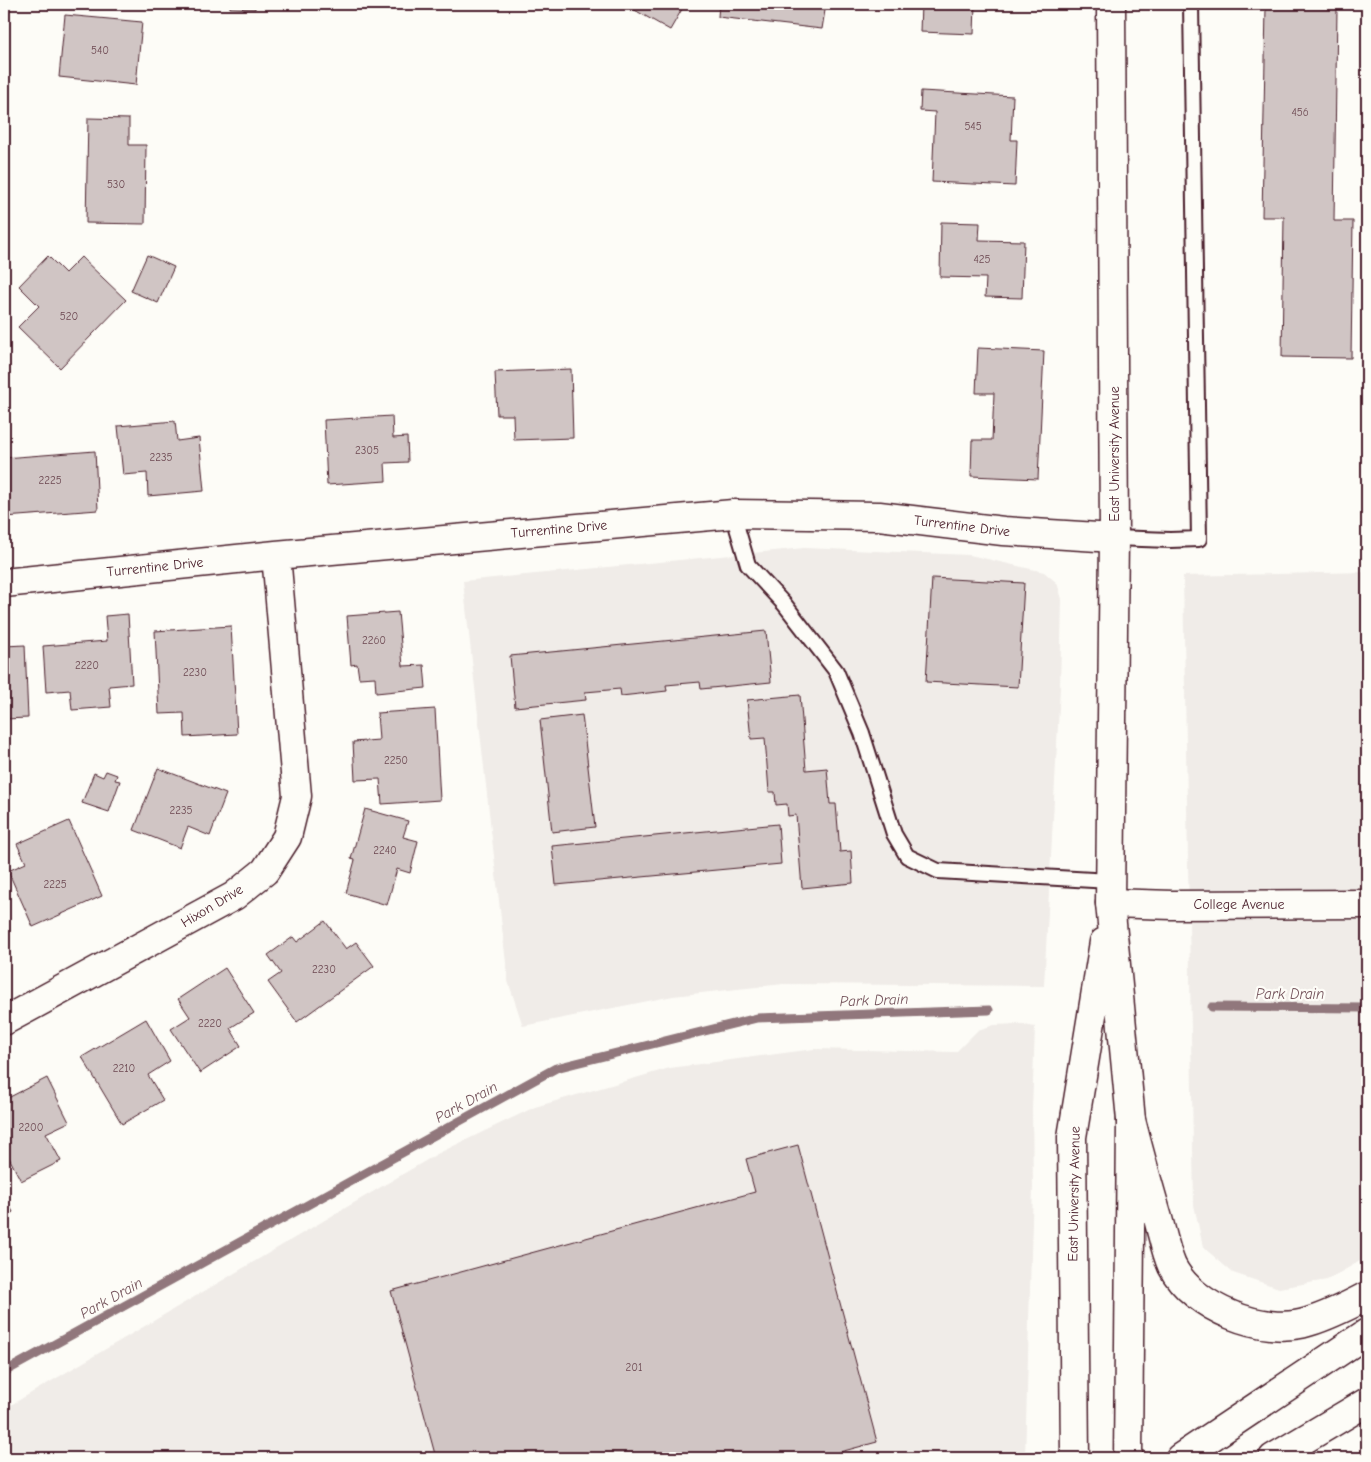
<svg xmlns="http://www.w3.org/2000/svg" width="1371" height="1462" font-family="'Comic Neue',sans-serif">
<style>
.built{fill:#f0ece8}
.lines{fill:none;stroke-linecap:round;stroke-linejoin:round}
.stream{stroke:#91777b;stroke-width:9}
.building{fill:#d0c5c4;stroke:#4a1f2b}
.lane-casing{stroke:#4a1f2b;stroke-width:18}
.street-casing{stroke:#4a1f2b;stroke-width:31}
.primary-casing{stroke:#4a1f2b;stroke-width:31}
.highway-casing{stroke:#4a1f2b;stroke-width:31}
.lane{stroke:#fdfcf7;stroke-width:14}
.street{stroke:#fdfcf7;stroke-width:28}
.primary{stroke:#fdfcf7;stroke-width:28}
.highway{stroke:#fdfcf7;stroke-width:28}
.labels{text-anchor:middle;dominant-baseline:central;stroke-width:4.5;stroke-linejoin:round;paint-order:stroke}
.number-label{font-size:11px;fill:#6c4851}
.street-label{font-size:14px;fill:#4a1f2b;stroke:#fdfcf7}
.water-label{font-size:15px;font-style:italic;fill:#73525a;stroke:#fdfcf7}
</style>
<rect width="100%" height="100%" fill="#fdfcf7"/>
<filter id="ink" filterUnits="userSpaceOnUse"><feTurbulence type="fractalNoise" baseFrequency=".02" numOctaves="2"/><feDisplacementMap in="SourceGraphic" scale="10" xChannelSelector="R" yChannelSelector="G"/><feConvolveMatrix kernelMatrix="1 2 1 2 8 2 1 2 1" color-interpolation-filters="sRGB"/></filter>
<g filter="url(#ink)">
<path class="built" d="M804,548L970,555L1044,572L1057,583L1062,599L1060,688L1044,986L783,984L673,996L523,1026L508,981L463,581Z
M1367,572V1257L1327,1280L1279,1288L1233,1273L1203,1247L1194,1205L1183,576Z
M1019,1024L1035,1027L1032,1110L1033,1187L1025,1458H4V1409L437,1154L535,1107L670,1068L814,1049L956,1052L978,1030L994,1025Z"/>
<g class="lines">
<path class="stream" d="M1212,1007L1367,1008
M4,1372L556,1068L757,1018L989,1010"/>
</g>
<path class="building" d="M230,4H255V9L230,8Z
M624,4H685L670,30Z
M719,4H826L822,29L718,17Z
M921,4H975L974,34L920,32Z
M1266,7L1337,8L1334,221H1353L1351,358L1282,357L1284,217H1262Z
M65,15L142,22L136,85L59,77Z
M921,91L1013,96L1011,140H1017L1015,186L932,182L935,112L920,111Z
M88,118L129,119V145H146L145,224L86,223Z
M941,222L980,223L979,240L1024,241L1022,298L985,297L986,278L940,277Z
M147,255L174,267L158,303L131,291Z
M48,256L65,273L81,257L126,300L60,368L18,327L39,306L19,286Z
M978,348L1044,351L1038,479L971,476L972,440H992L994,393H976Z
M571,369L573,438L514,440L513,415H497L495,372Z
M392,416L393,438L407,437L408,462L385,463L386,481L327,485L324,420Z
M175,421L177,441L199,438L204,491L148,496L147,473L123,475L118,426Z
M95,451L98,510L5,517L4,458Z
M932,578L1024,583L1018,687L926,682Z
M398,612L403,666L424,665L426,688L376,693L375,677L359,678L357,664L351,665L347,616Z
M128,614L132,684L109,686L111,707L72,710L70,690L46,692L43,646L107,641L105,616Z
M231,626L237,734L185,737L184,713L159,714L155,631Z
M766,631L771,682L701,689L700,682L666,685L667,691L621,696L620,689L585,692L586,700L515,707L510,656Z
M25,645L28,718L4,719V646Z
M800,695L806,770L827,768L830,804H836L840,852L851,851L853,883L802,888L796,815L788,816L787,804L776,805L775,792H769L765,738L751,739L747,700Z
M435,709L440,800L382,804L380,779L355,780L353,742L379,740L377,713Z
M582,715L595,827L552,832L540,720Z
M158,768L226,794L210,836L188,827L180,848L134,830Z
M106,771L117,775L115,780L120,781L109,812L82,803L94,773L103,777Z
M365,809L408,821L403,837L418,841L410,873L397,869L387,905L346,893L355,860L351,859Z
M69,821L102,896L33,927L8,871L26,863L17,844Z
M778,824L781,864L556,885L552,846Z
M325,921L346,949L356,942L374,966L297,1022L268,982L281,973L268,955L293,937L297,942Z
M225,968L254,1013L230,1028L241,1046L200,1073L171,1029L190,1017L178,999Z
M146,1019L170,1061L148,1075L163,1100L122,1124L82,1057Z
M47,1078L69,1122L46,1133L61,1161L21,1181L4,1148V1100Z
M798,1145L877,1442L818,1458H436L391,1291L755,1192L746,1159Z
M4,1196L13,1212L4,1218Z"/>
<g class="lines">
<g class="lane-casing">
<path id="lane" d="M733,514L748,565L785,605L836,671L862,733L894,834L907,856L938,871L1110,881
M1114,538L1170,540L1199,539L1191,4"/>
</g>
<g class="street-casing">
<path id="street" d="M4,583L276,555L733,514L879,516L1003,531L1114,538
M1110,903L1172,905L1367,904
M4,1021L234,896L265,871L287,837L297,796L276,555"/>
</g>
<g class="primary-casing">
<path id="primary" d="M1111,4L1114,538L1110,903L1131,1120L1128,1458
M1075,1458L1072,1137L1104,942"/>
</g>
<g class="highway-casing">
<path id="highway" d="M1131,1120C1139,1152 1148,1184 1157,1215C1162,1232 1165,1250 1172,1266C1193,1308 1264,1336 1308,1322C1328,1316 1348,1306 1367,1296
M1180,1458L1367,1333
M1273,1458L1367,1402"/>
</g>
<use href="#lane" class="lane"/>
<use href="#street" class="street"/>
<use href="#primary" class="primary"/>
<use href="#highway" class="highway"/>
</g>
</g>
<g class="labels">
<g class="number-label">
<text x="100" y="50">540</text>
<text x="1300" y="112">456</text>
<text x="973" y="126">545</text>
<text x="116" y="184">530</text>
<text x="982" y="259">425</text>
<text x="69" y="316">520</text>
<text x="367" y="450">2305</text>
<text x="161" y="457">2235</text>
<text x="50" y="480">2225</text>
<text x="374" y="640">2260</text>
<text x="87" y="665">2220</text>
<text x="195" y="672">2230</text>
<text x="396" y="760">2250</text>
<text x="181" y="810">2235</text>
<text x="385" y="850">2240</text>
<text x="55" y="884">2225</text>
<text x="324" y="969">2230</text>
<text x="210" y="1023">2220</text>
<text x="124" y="1068">2210</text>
<text x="31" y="1127">2200</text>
<text x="634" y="1367">201</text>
</g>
<g class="street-label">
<text transform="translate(1114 454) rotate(-90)">East University Avenue</text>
<text transform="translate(962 526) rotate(7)">Turrentine Drive</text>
<text transform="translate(559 529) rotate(-5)">Turrentine Drive</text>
<text transform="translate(155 567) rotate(-6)">Turrentine Drive</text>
<text x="1239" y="904">College Avenue</text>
<text transform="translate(212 906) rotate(-31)">Hixon Drive</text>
<text transform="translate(1074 1194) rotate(-89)">East University Avenue</text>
</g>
<g class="water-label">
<text x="1290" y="994">Park Drain</text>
<text transform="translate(874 1000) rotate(-2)">Park Drain</text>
<text transform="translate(466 1102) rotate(-29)">Park Drain</text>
<text transform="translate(111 1298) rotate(-29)">Park Drain</text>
</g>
</g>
<rect width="1371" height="1462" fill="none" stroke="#fdfcf7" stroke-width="20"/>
<rect x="10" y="10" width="1351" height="1442" fill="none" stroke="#4a1f2b" stroke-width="2" filter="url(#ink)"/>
</svg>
